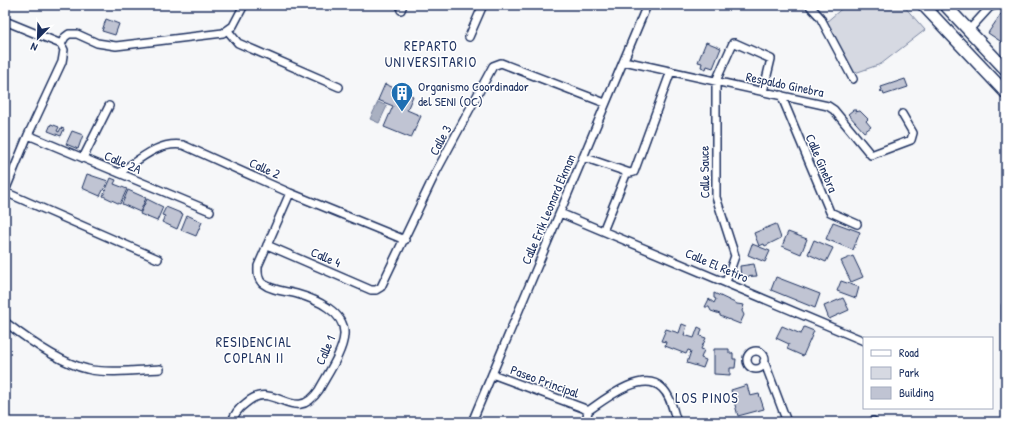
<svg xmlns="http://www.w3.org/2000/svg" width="1011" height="427" font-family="'Patrick Hand',sans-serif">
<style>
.green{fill:#d6d9e2;stroke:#7884a0}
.water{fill:#a9b0c1;stroke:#707c99}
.building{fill:#c0c4d3;stroke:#1b2f5e}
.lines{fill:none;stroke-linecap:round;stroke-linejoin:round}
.minor-casing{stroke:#1b2f5e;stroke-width:10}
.primary-casing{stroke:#1b2f5e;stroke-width:14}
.minor{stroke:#fff;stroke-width:7}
.primary{stroke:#fff;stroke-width:11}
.labels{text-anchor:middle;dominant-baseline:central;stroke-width:3;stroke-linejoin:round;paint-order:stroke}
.street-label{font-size:13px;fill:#1b2f5e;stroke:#fff}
.poi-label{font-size:13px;fill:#1b2f5e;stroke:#fff;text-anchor:start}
.neighbourhood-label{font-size:14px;letter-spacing:1px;fill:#1b2f5e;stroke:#fff}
</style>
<rect width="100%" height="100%" fill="#f6f7f9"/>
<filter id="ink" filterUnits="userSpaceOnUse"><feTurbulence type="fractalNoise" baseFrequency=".025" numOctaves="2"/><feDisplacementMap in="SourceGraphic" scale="8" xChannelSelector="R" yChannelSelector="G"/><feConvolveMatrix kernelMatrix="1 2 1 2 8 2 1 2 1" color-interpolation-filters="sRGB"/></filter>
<g filter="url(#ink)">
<path class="green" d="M846,5H903L925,30L881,64L852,74L825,23Z"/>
<path class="water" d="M378,102L387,106L379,123L370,119Z"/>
<path class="building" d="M1001,14L1006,18V45L988,33Z
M106,19L119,24L115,35L102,31Z
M706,42L721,48L713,68L707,66L706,69L701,67L702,63L698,62Z
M905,79L908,87L884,95L883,92L880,91L882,90L881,87Z
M385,84L413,96L407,110L421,116L411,138L384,127L393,106L378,100Z
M853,110H856L855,112L860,111L868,119L866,121L871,127L864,132L848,114Z
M51,124L59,127L57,131L59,132L61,128L64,129L61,136L48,131Z
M72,131L83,135L78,149L66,144Z
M87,174L108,181L100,196L82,188Z
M111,178L116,180L114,184L127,189L120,204L103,196Z
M128,190L146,198L140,212L122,204Z
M147,199L163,207L157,221L140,214Z
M166,207L183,214L177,229L162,222L165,216L162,215Z
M187,215L202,222L196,236L181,230Z
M833,222L860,232L853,250L826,239Z
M776,224L781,238L765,246L764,244L759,246L754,233Z
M788,232L807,239L801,254L782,246Z
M814,240L833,248L826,262L808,254Z
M752,244L770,251L765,262L748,255Z
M853,256L863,277L851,282L841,261Z
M754,264L757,276L741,277L740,266Z
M776,277L820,294L815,308L771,290Z
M841,281L859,287L856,298L837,291Z
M714,293L737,304L744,305L742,311L744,315L740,324L720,316V314L711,311L709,307H705L709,299L714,303L716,299L714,298Z
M843,298L849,310L829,319L824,306Z
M682,324L687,326L684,335L694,338L698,327L702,329L700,336L706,338L701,349L704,350L701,358L706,360L703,368L687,363L691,351L688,350L686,354L665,346L666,342L661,341L666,329L679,333Z
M782,326L801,334L804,327L814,331L803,356L787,349L789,344L776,338Z
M714,349H729V353H733V359H736L735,368H730V375L714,374Z
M747,385L750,396L759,394L764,409L738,416L731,390Z"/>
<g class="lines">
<g class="minor-casing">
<path id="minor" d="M809,5L820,17L853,79
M1005,5H1006
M401,10L403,5
M5,21L61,44
M969,30L990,7L995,5
M228,31L238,43L339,87
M469,37L483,5
M624,61L828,106L834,110L871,155L911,140L913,133L902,114
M781,95L830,212L857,224
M28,135L210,211
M583,157L630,173L634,172L671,71
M83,158L109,106
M119,173C139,160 158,141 183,145L290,193L405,240
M5,191L28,135L62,62L64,50L61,44L65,37L69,34H77L97,43L116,46L223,33L233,26L244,5
M5,192L158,259
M560,213L864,341
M603,231L627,172
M267,245L371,290H376L381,287L436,172L493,66L501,63L605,103
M726,282L735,256L716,197V81L733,43H735L771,59L763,92
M1006,306V318
M5,322C27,339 60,363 87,369C106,374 140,370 160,369
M747 360a9 9 0 1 1 18 0a9 9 0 1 1-18 0Z
M764,361L787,422
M492,374L583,408L588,411C605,399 643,369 662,388C671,396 673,411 677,422
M873,421V422
M232,422C234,414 239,408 246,403C274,378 294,427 319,390C327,375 343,352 344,335C346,312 315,299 297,294C286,291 272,291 262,283C257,278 258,272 258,266L290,193
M472,422L647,5
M586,422L588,411"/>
</g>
<g class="primary-casing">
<path id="primary" d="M923,5L1006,93
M945,5L1006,70"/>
</g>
<use href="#minor" class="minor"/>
<use href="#primary" class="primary"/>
</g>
</g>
<defs>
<g id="building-pin" transform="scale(1.15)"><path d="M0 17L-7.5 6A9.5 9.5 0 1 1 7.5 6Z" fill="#1f6fb2" stroke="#fff"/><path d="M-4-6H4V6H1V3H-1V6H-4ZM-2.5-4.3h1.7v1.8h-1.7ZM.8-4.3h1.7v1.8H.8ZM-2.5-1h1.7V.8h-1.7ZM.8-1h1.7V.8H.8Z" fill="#fff"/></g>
</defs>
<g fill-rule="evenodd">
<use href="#building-pin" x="402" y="93"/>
</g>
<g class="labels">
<g class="street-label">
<text transform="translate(785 84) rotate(12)">Respaldo Ginebra</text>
<text transform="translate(440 140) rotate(-62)">Calle 3</text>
<text transform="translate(123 162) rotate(23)">Calle 2A</text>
<text transform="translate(822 163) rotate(67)">Calle Ginebra</text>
<text transform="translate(265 168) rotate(24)">Calle 2</text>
<text transform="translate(704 172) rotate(-91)">Calle Sauce</text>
<text transform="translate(548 209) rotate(-67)">Calle Erik Leonard Ekman</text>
<text transform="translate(326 257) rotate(23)">Calle 4</text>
<text transform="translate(717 265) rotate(23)">Calle El Retiro</text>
<text transform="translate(325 350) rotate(-67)">Calle 1</text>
<text transform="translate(545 381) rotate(20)">Paseo Principal</text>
</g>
<g class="poi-label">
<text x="418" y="86">Organismo Coordinador<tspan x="418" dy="15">del SENI (OC)</tspan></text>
</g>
<g class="neighbourhood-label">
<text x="431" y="45">REPARTO<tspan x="431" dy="16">UNIVERSITARIO</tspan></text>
<text x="254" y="341">RESIDENCIAL<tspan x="254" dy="16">COPLAN II</tspan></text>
<text x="707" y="397">LOS PINOS</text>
</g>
</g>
<rect width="1011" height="427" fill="none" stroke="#fff" stroke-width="20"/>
<rect x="10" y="10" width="991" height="407" fill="none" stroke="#1b2f5e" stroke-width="1.5" filter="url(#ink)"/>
<rect x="863" y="337" width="130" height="72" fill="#ffffff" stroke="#a4acbf"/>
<rect x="871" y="350" width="20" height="6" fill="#ffffff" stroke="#a4acbf"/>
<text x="899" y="357" font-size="12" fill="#1b2f5e">Road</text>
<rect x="871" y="367" width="20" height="12" fill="#d6d9e2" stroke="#a4acbf"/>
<text x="899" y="377" font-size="12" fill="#1b2f5e">Park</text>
<rect x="871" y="387" width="20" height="12" fill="#c0c4d3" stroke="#a4acbf"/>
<text x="899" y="397" font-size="12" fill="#1b2f5e">Building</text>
<g transform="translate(38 38) rotate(203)" stroke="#ffffff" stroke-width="3" paint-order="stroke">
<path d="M0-3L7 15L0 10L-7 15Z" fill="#1b2f5e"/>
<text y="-6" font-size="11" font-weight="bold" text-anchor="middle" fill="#1b2f5e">N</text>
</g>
</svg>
